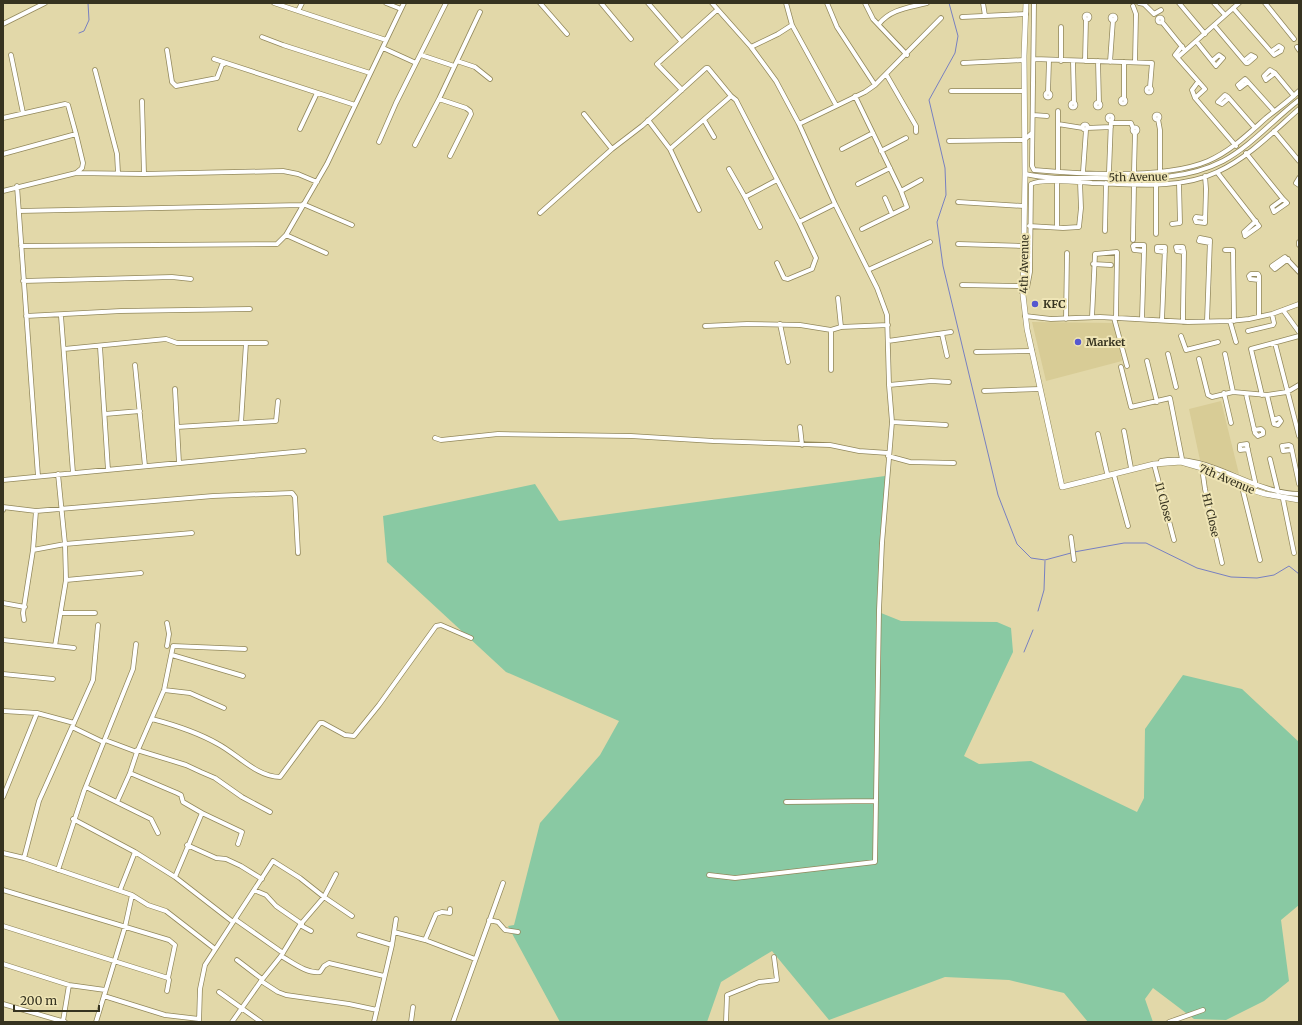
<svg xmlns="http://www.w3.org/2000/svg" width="1302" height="1025" font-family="Merriweather,serif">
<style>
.built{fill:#d8cc96}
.green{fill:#89c9a3}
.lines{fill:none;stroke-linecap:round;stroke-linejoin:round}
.stream{stroke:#7880c1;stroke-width:1}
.minor-casing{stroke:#92885c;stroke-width:5.5}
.major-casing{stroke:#92885c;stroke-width:6}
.minor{stroke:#fff;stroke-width:4}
.major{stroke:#fff;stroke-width:5}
.poi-dot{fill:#5658cf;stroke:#efe5b6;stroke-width:1.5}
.labels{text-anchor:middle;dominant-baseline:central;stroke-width:4;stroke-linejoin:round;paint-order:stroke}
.street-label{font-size:11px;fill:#363320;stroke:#efe5b6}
.poi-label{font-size:11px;font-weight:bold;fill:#363320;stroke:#efe5b6;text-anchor:start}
</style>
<rect width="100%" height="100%" fill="#e2d8a9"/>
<path class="built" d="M1032,322L1115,323L1122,361L1046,381Z
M1221,401L1239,474L1200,460L1189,409Z"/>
<path class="green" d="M885,476L881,613L901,621L997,622L1011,628L1013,652L964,756L979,764L1031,761L1137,812L1144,798L1145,729L1183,675L1242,689L1299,742V905L1281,920L1289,981L1264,1001L1226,1020L1194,1019L1153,988L1145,999L1153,1022H1088L1064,993L1009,980L945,977L829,1020L772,951L721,982L707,1022H560L508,926L514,925L540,823L600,755L619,721L506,672L387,562L383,516L535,484L559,521Z"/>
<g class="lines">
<path class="stream" d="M949,3L958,36L955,53L929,100L945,168L946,195L937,222L943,266L998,495L1017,544L1031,558L1045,560L1071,553
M79,33L84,31L89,20L88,3
M1074,552L1124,543H1146L1197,568L1231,577L1257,578L1274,575L1289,566L1299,574
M1038,611L1044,590L1045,561
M1024,652L1033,630"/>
<g class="minor-casing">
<path id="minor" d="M274,3L298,11
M302,3L298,11L386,40
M386,3L401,9
M540,3L567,34
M601,3L631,39
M648,3L681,41
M786,3L792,25L836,105
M827,3L837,27L875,85
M865,3L873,19L907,55
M983,3L985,16
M1034,3L1032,166L1034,170C1080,174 1166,179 1208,161C1231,151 1248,134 1266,118C1277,109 1289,101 1299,91
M1139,3L1144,4L1154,14L1161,10
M1179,3L1205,34
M1214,3L1225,15
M1265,3L1294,39
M1133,6L1136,14L1135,62
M1233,8L1274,55L1281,51L1282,48L1279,46L1272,51
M1084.5 17a2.5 2.5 0 1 1 5 0a2.5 2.5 0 1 1-5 0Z
M1110.5 18a2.5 2.5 0 1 1 5 0a2.5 2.5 0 1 1-5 0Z
M962,17L1026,14
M1157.5 20a2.5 2.5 0 1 1 5 0a2.5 2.5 0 1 1-5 0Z
M1162,22L1183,48
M3,24L45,3
M879,24C891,9 908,8 927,3
M1214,25L1246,63H1248L1255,57L1251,55L1245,60
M262,37L283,45L370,73
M1196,41L1216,66L1223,58L1219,55L1212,61
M1182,46L1175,55L1205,89L1195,98
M751,47L778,34L792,25
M1297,47L1299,50
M383,48L416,63
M167,50L172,82L176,86L217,78L222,65L226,63
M11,55L23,113
M421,55L454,66
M1178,57L1239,3
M214,59L355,105
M1034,59L1152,63L1150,87
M457,61L475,67L490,79
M1061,61V27
M1073,61L1074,103
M1085,61L1086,19
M1098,61L1099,103
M1110,62L1113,20
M1124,62V99
M963,63L1024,60
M95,70L117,154L118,173
M1270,70L1275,73L1266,80L1264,76Z
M1275,73L1294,96
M886,74L916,126V132
M1245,79L1248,82L1240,88L1238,85Z
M1198,82L1192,90L1195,98L1236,146
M1248,82L1274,111
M1146.5 90a2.5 2.5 0 1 1 5 0a2.5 2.5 0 1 1-5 0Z
M682,90L657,64L717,10
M951,91H1024
M1048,92L1049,60
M1045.5 95a2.5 2.5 0 1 1 5 0a2.5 2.5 0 1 1-5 0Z
M855,96L901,191L907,207L862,229
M1229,98L1222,104L1218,102L1225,95L1228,97L1255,128
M1120.5 101a2.5 2.5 0 1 1 5 0a2.5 2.5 0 1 1-5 0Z
M439,99L466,108L470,111L471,114L450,156
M142,101L144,174
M1070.5 105a2.5 2.5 0 1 1 5 0a2.5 2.5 0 1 1-5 0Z
M1095.5 105a2.5 2.5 0 1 1 5 0a2.5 2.5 0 1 1-5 0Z
M584,114L612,149L642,126L706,68H708L731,96L736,100L799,222L816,258L812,269L788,279L784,278L777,263
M1154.5 117a2.5 2.5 0 1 1 5 0a2.5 2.5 0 1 1-5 0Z
M1033,115L1047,116
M1107.5 118a2.5 2.5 0 1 1 5 0a2.5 2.5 0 1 1-5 0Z
M3,118L65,104L68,105L76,134
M1158,119L1160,130V171
M648,120L670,149
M704,120L714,137
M1111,123H1131L1133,128
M799,124L865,92L875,85L941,18
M1058,124L1083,128
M1082.5 127a2.5 2.5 0 1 1 5 0a2.5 2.5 0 1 1-5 0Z
M1132.5 130a2.5 2.5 0 1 1 5 0a2.5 2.5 0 1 1-5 0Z
M1087,128L1111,127
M300,129L317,93
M1274,131L1299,161
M949,141L1024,140L1032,133
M379,142L396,103L446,3
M415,145L439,99L480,12
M842,149L873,133
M881,151L906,138
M1246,153L1283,199L1287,203L1274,212L1272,207L1283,199
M3,154L76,134L83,163L82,168L76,173L3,191
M729,169L745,197L777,180
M1058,171V111
M1083,172L1086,130
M1109,172L1111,120
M1134,172L1135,132
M1217,172L1259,226L1245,236L1244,232L1256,221
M76,173L144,174L283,171L298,174L317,182
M1025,174C1047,179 1072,178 1095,178C1139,178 1182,182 1223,161C1251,146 1274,119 1299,100
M1205,176L1206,189L1205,223L1196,222L1195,219L1196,217L1205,218
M1299,178L1296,183L1299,185
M858,184L890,168
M17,186L38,476
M901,191L921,180
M745,197L760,227
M885,198L892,214
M958,202L1024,206
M303,204L352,225
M699,210L670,149L731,96
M19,211L302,205
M540,213L612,149
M799,222L835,204
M1172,224L1180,223L1179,183
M1029,226L1063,228L1079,227L1081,208L1080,182
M1057,227V182
M1105,231L1106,183
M1156,234V184
M286,235L326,253
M1133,240L1134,184
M1299,242V245
M958,244L1023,246
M21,246L277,244L286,235L327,164L404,3
M1225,250H1233L1234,321
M1288,259L1275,269L1272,266L1285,257L1299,272
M1093,264L1111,265
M868,270L930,242
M1259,280L1250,279L1249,276L1251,274H1258L1259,276V317
M23,281L172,277L191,279
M962,285L1022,286
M1022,292L1027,288L1030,272L1031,184C1041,178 1079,182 1092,183C1133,184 1179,190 1217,172C1248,158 1274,131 1299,109
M838,298L841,327
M1283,310L1299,332
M26,316L121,311L250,309
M61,316L73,473
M1025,316L1051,319L1100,317L1188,322L1230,321L1249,319L1272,314L1299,304
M1092,317L1095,254L1117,252L1116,318
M1114,318L1127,366
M1066,319L1067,253
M1142,319L1144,251V245H1134L1133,246L1134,250L1144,251
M1162,320L1165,247H1157V251L1165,252
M1207,321L1210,240L1200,238L1199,241L1210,243
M1230,321L1236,342
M1183,322V313L1184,252L1183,247H1176L1177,251L1184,252
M780,324L788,362
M705,326L747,324L800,325L831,330L841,327L888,325
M1248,331L1273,325L1274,323L1272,314
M942,334L947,356
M1181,336L1186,350L1218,342
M888,341L951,332
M1275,343L1299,436
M100,347L108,470
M64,349L166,339L177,343H266
M976,352L1032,351
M1168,354L1176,387
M1225,354L1233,392
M1199,359L1208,395L1212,397L1233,392L1267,395L1287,392L1299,385
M1147,361L1157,402
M135,365L145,466
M1121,367L1131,407L1170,398L1182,459
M831,370V330
M889,385L931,381L949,382
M175,389L179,463
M984,391L1040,389
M1224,393L1231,423
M1246,394L1255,433L1258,436L1263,434V431L1261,429L1254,430
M1262,395L1251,349L1299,336
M1267,395L1274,424L1278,425L1281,421L1279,418L1273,420
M105,414L140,411
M892,422L946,425
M241,423L276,421L278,401
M177,427L241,423L246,343
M800,427L802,445
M1124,431L1131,468
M1098,434L1107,473
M435,438L441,440L498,434L631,436L713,441L830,445L859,451L888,453
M1248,449L1240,450V445L1247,444V446L1256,486
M1292,450L1283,451L1282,446L1289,445L1291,446L1299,484
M888,456L910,462L954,463
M1270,459L1278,492
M1161,461C1208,452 1250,493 1299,494
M1154,464L1174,540
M1202,468L1205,489L1222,563
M58,474L65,544L66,580L141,573
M1114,475L1128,526
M3,480L304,451
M1242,487L1260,560
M1283,499L1294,553
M3,510V507L36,511L213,496L292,493L295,497L298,553
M1071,537L1074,560
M33,550L36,511
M3,603L25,607
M61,613H95
M24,620L23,613L33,550L65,544L192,533
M167,623L169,634L167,646
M3,640L74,648
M55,646L66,580
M172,655L243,676
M3,674L53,679
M164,690L190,693L224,708
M3,711L37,713L74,723
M152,719C175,725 197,732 218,744C237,754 257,777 280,777L320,723H323L345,735L354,736L379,705L436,626L441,625L471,638
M72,727L103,742
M105,740L137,752L164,690L173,646L245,649
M137,750L186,765L201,772L215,778L242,797L270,812
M137,752L130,773L177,793L181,795L183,802L202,813
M86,787L151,819L158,833
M3,797L37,713
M117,802L130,773
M786,802L875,801
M73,819L135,852L175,877L233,922
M187,845L216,858L226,859L241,866L262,879
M3,853L24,858L132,895L125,927L96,1022
M24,858L39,801L93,680L98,625
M58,870L84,791L133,669L136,644
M709,875L735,878L875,862L879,610L882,543L892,422L889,385L887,315L877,288L835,204L799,124L776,81L751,47L712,3
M175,877L202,813L242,832L238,844
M3,890L169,940L175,945L168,978L3,926
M120,890L135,852
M254,890L266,895L276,906L302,924
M132,895L148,905L166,911L215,949
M236,920L283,953
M489,920L498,922L505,930L518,932
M300,925L324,897L352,916
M394,932L425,940L475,959
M359,935L392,945L374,1022
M425,940L436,914L442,912L450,913V909
M392,945L396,919
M281,956C292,962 307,974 320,972L324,966L329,963L384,976
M237,960L262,979
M3,964L69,985L105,990
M261,981L278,992L286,995L349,1004L377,1010
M167,991L169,980L168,978
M219,992L261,1022
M104,996L165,1015L199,1019
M3,1004L65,1022
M63,1021L69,985
M199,1022L200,989L205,965L273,861L300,878L324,897L336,874
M232,1022L261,981L281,956L300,925L311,931
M411,1022L413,1007
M453,1022L503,883
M726,1022L727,995L759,982L777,980L774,957
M1169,1022L1203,1010"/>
</g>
<g class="major-casing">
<path id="major" d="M1026,3L1024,56L1025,174L1023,295L1027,329L1062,487L1154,464L1181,462L1202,468L1242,487L1265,494L1299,500"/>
</g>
<use href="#minor" class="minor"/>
<use href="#major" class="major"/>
</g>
<g class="poi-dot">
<circle cx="1035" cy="304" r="4"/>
<circle cx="1078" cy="342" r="4"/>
</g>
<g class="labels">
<g class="street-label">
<text transform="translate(1138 177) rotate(-1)">5th Avenue</text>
<text transform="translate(1024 264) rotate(-89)">4th Avenue</text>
<text transform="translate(1227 479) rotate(23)">7th Avenue</text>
<text transform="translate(1164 502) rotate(75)">I1 Close</text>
<text transform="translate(1211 515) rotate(77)">H1 Close</text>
</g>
<g class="poi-label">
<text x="1043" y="304">KFC</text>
<text x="1086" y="342">Market</text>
</g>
</g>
<rect width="1302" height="1025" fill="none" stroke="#363320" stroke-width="8"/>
<path d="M14 1005v6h85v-6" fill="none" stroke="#363320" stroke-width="2"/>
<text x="20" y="1005" font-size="12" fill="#363320" stroke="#efe5b6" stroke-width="3" paint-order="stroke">200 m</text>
</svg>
